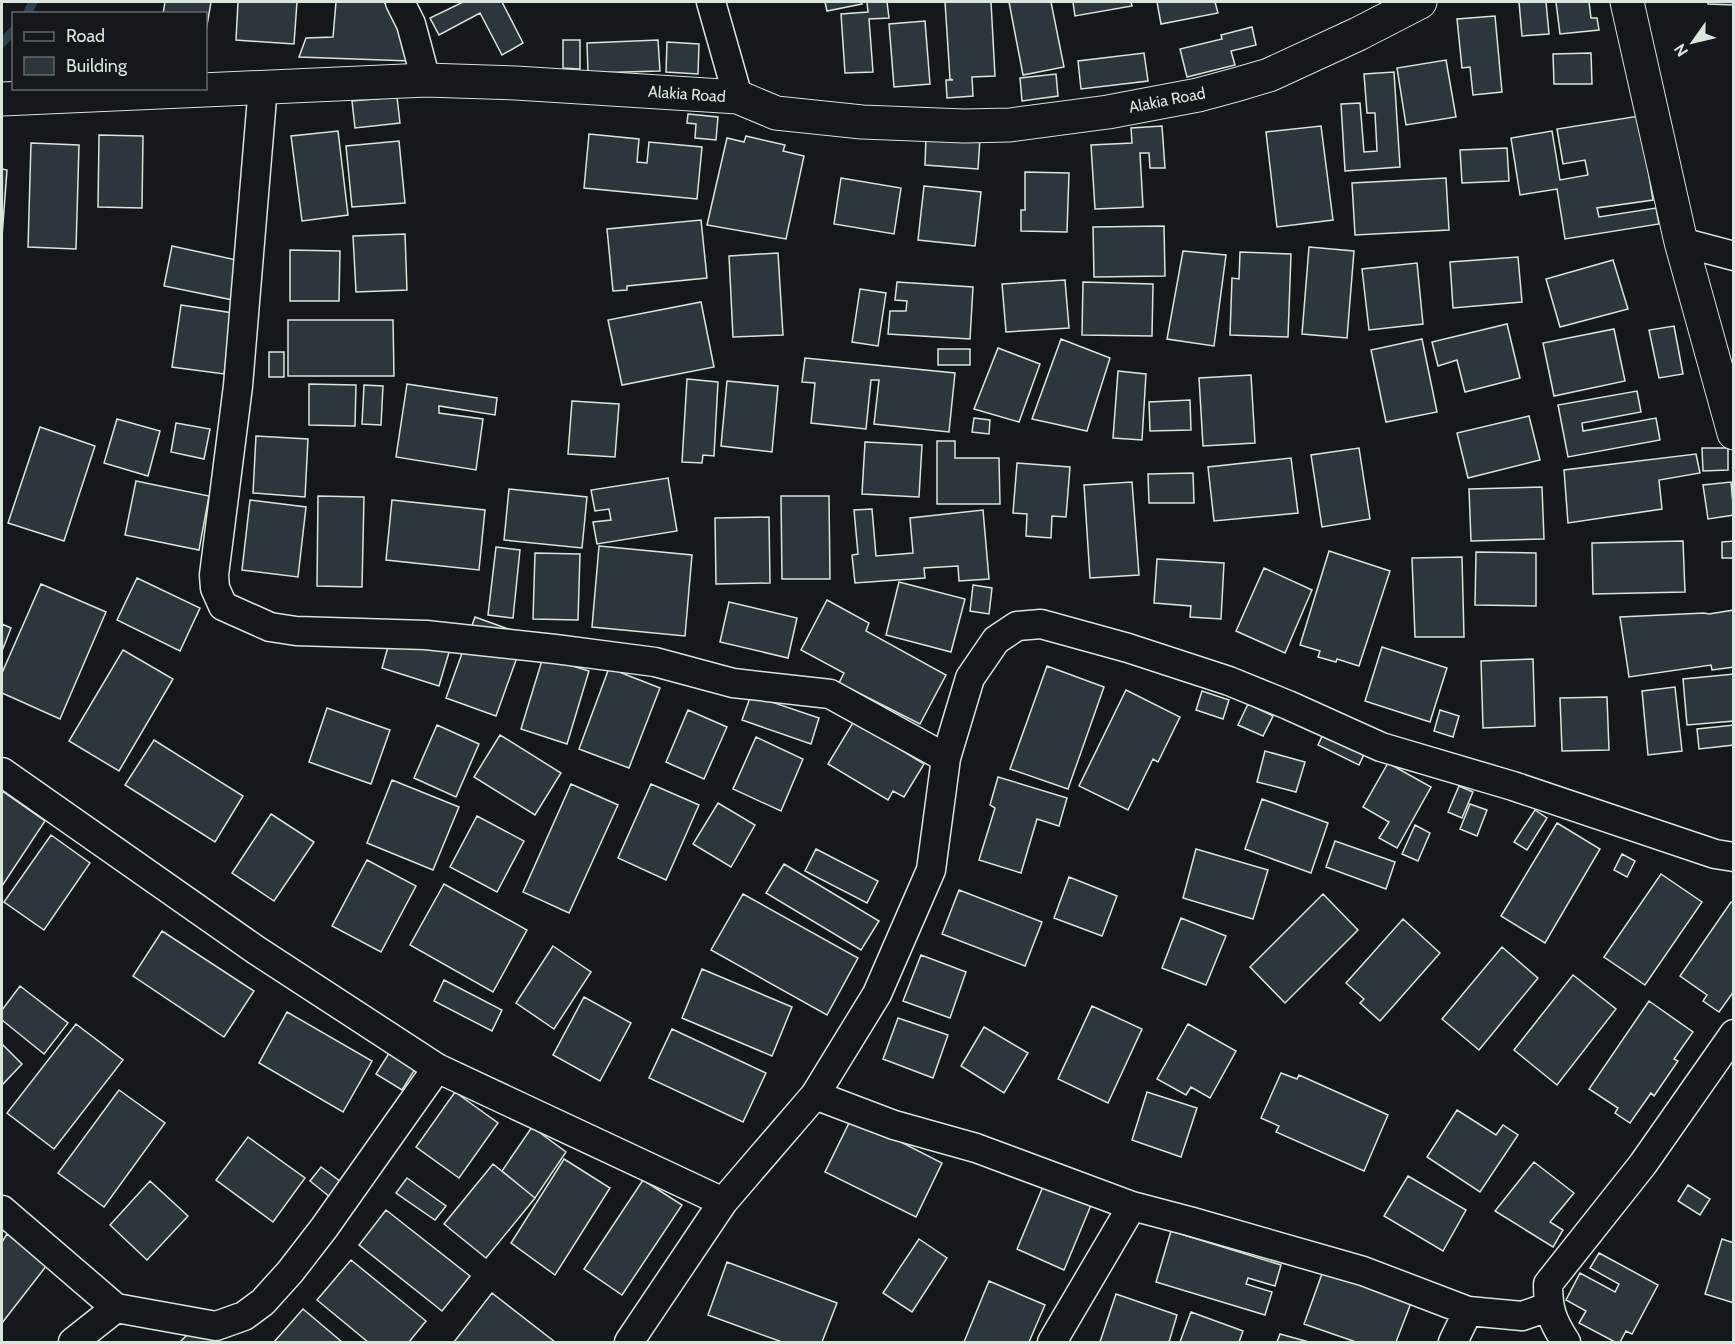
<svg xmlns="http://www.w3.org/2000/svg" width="1735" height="1344" font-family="Cabin,sans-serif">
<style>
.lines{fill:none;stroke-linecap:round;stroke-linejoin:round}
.stream{stroke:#2f3f4d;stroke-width:9}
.building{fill:#2c363c;stroke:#d8e6dc;stroke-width:1.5}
.minor-casing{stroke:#d8e6dc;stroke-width:31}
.tertiary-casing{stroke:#d8e6dc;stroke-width:35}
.secondary-casing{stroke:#d8e6dc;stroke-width:35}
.minor{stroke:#14181c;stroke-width:28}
.tertiary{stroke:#14181c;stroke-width:33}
.secondary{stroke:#14181c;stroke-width:33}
.labels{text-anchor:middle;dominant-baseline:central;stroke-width:4.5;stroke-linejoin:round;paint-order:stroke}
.street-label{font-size:16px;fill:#d8e6dc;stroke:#14181c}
</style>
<rect width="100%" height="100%" fill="#14181c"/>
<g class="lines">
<path class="stream" d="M27,14L33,2
M2,43L14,30"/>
</g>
<path class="building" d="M165,2H211L206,31V14H163Z
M238,2H297L294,44L236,40Z
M336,2H384L410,36V61L299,57L306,38L333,37Z
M463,2H502L523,43L502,55L480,13L439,35L430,18Z
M825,2H861L862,4L827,11Z
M867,2H887L889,18L869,19L873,72L845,73L841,14L868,12Z
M945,2H991L995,76L972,77L973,96L947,98L946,80H953L950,79Z
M1009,2H1051L1064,67L1023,75Z
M1073,2H1131L1132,6L1075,16Z
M1157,2H1215L1218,13L1161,24Z
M1519,2H1546L1549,34L1522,36Z
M1556,2H1589L1591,18H1597L1599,30L1560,34Z
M1708,2H1734V5L1708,4Z
M1495,16L1502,92L1473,95L1470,67L1462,68L1457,19Z
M925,21L930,84L894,87L889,24Z
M1252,27L1256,45L1231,51L1235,65L1187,77L1180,49L1222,39L1221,35Z
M563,40H580V69L563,68Z
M658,40L660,71L588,73L587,43Z
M667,42L699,44L698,74L666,72Z
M1144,53L1148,81L1081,89L1078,61Z
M1591,53L1592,84H1554L1553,54Z
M1446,60L1456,117L1406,125L1397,68Z
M1394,72L1400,167L1345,171L1341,104L1360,103L1364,152L1377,151L1375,113H1367L1364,74Z
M1056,74L1058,96L1022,101L1020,78Z
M397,97L400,123L355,128L352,101Z
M688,114L718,117L716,140L695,138L696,124L687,123Z
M1639,116L1653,200L1597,208L1599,217L1656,208L1659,224L1565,239L1557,189L1520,195L1511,138L1552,131L1560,180L1588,175L1585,160L1563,164L1557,129Z
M1162,126L1165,168H1150L1149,153H1140L1143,207L1095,209L1091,145L1132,143L1131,128Z
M1321,126L1333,220L1277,227L1266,132Z
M338,131L348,215L302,221L291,136Z
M589,134L639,139L637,162L647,163L649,142L702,147L697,199L584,188Z
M99,135L143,136L142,208L98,207Z
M746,136L785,145L783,151L804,156L786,239L707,225L727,138L744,142Z
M926,136L980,139L978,169L925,165Z
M399,141L405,203L352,207L346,146Z
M31,143L79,145L76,249L28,247Z
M1507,148L1509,181L1462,183L1460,150Z
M2,169L7,170L2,237Z
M1025,172L1069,173L1067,232L1021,231V210H1025Z
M841,178L901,188L894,234L834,224Z
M1446,178L1449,230L1355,235L1352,183Z
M924,186L981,192L975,246L918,240Z
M701,220L707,278L627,286V290L613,291L607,229Z
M1164,226L1165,276L1094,277L1093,227Z
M405,234L407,290L356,292L353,236Z
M172,246L241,261L233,300L164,286Z
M1309,247L1354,251L1347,338L1302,334Z
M290,250L340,251L339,301H290Z
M1183,251L1226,255L1214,346L1167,339Z
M1240,252L1291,254L1288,337L1230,335L1232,278L1239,279Z
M778,253L783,335L733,337L729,256Z
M1518,257L1522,302L1453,308L1450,262Z
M1613,260L1628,309L1560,327L1546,279Z
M1417,263L1423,324L1369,330L1362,269Z
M1065,280L1069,328L1006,332L1002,284Z
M897,282L973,287L970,339L888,334L890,311H906L907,301L895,300Z
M1083,282L1153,284L1152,336L1082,335Z
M860,289L886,293L878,346L852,342Z
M701,302L714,367L622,385L608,320Z
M181,305L233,313L224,374L172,367Z
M288,320H393L394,376H288Z
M1507,324L1520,378L1465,392L1457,360L1438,366L1432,342Z
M1674,326L1683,374L1659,378L1649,330Z
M1614,329L1625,381L1554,396L1543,343Z
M1061,339L1110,358L1087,431L1032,419Z
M1422,339L1437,412L1386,422L1371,350Z
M998,348L1040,364L1019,422L974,409Z
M938,349H970V365H938Z
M269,352H284V377H269Z
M805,358L955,373L949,432L874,424L879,380H871L866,429L811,423L815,383L802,382Z
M1118,371L1146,374L1142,440L1113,438Z
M1251,375L1255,443L1203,446L1199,378Z
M687,379L718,382L714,456L703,455L702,463L682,462Z
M727,381L778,386L772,452L721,446Z
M309,384L356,385L355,426L309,425Z
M407,384L497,398L495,415L439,406V413L483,419L476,470L396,457Z
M364,385L383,386L381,425L362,424Z
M1637,391L1641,412L1582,423L1583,431L1656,418L1660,440L1568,457L1558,405Z
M1190,400L1191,430L1150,431L1149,402Z
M572,401L619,404L615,457L568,454Z
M1529,416L1540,460L1468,478L1457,433Z
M974,418L990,420L989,434L972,432Z
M117,419L160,431L148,476L104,463Z
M176,423L210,429L204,459L171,452Z
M40,427L95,446L64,541L8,523Z
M256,436L308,439L305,497L253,493Z
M937,441H955V458H999L1000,504H937Z
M865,442L922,445L919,497L862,494Z
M1359,448L1370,519L1322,527L1311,455Z
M1702,448H1728V470L1703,471Z
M1696,454L1700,473L1659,480L1662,509L1568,523L1564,470Z
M1291,458L1298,513L1214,521L1208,467Z
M1017,463L1070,467L1066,517L1052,516L1051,538L1026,536L1027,514L1013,513Z
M1193,473L1194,503H1149L1148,474Z
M668,478L677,531L597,544L593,522L611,520L609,509L595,511L591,490Z
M136,481L209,496L199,550L125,535Z
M1132,482L1139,575L1090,578L1084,485Z
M1731,482L1734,515L1708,519L1703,485Z
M1542,487L1544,539L1471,541L1469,489Z
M509,489L587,497L582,548L504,540Z
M318,496L364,497L362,587L317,586Z
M781,496H829L830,579H782Z
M250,500L306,507L298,577L242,570Z
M392,500L485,510L479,570L386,560Z
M872,509L876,556L913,553L910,518L983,510L989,579L959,581L958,566L924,568L925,578L855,583L852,555L858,554L854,510Z
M769,517L770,583L716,584L715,518Z
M1683,541L1685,592L1593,594L1592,543Z
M1734,541V558H1722V542Z
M599,546L692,555L685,636L592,627Z
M496,547L520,550L513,618L488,615Z
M1329,551L1390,571L1359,666L1337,659L1336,662L1318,657L1320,651L1300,645Z
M1476,552L1536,553V606L1475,605Z
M535,553L580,554L578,620L533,619Z
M1462,557L1464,637H1415L1412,558Z
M1157,559L1224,563L1221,619L1190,617L1191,606L1154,603Z
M1264,568L1312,590L1285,653L1236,631Z
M137,578L200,608L180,651L117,620Z
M899,582L965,599L951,652L886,635Z
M41,584L106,612L60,719L2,693V673Z
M973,585L992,588L989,614L970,611Z
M827,600L869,623L866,631L946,675L920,724L839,683L844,673L801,650Z
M729,602L797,618L788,658L720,642Z
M1734,610V667L1712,670L1711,665L1629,677L1620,617L1704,613L1709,614Z
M475,617L525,635L496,716L446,698Z
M395,622L453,639L439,686L382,668Z
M2,624L11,628L2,651Z
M1382,647L1447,668L1430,722L1365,701Z
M123,650L173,679L119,771L69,741Z
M543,657L589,671L567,744L521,729Z
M1533,659L1535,726L1483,728L1481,661Z
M1047,666L1104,687L1068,789L1010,769Z
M609,668L660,688L629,768L579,749Z
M1734,674V721L1687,725L1683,679Z
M1675,687L1682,751L1648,755L1642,691Z
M1126,690L1180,717L1158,762L1153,759L1128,810L1079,786Z
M1202,691L1229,700L1223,719L1196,710Z
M751,695L819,718L811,744L742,720Z
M1607,697L1609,750L1562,751L1560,698Z
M1248,704L1273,716L1263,736L1238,725Z
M327,708L390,730L371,784L309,762Z
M688,710L727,727L704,779L666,762Z
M1440,710L1459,716L1453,737L1434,731Z
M854,721L924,764L904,797L893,791L888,800L828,764Z
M437,725L479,744L456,797L414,778Z
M1734,725V745L1699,749L1697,729Z
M1326,728L1367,748L1359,765L1318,745Z
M500,735L561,773L535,815L474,777Z
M756,737L803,759L781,811L733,789Z
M154,740L243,796L215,842L125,785Z
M1265,751L1305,762L1296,792L1257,782Z
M1388,763L1431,787L1397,848L1379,838L1389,822L1363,807Z
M998,777L1067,798L1059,826L1037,819L1021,873L979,860L995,808L990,805Z
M392,780L459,807L433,870L367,843Z
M571,784L618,805L569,913L523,892Z
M651,784L699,805L666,880L618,858Z
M1459,786L1473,792L1462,818L1448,812Z
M2,791L45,821L2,886Z
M1262,799L1328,823L1311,873L1245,849Z
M718,803L755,825L731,867L693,844Z
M1470,804L1487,810L1477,836L1460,829Z
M1535,810L1547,818L1527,850L1514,842Z
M271,814L314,842L274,901L232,873Z
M477,816L524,841L497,892L450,867Z
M1557,823L1600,849L1545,943L1501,916Z
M1415,825L1430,833L1418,861L1402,854Z
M51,835L90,863L44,930L4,902Z
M1335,841L1395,862L1386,889L1326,867Z
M816,849L878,881L867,903L805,871Z
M1196,849L1268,870L1253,919L1183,898Z
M1622,854L1635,861L1627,877L1614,870Z
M367,860L416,886L381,952L332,926Z
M784,864L879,921L861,950L766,893Z
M1661,874L1702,902L1645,985L1604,957Z
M1069,877L1117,896L1102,936L1054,918Z
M444,884L527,930L493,992L410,945Z
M959,890L1042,922L1025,966L942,934Z
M743,894L858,958L827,1015L711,950Z
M1323,894L1358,930L1285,1003L1250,967Z
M1731,902L1734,904V991L1719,1012L1703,1001L1707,995L1680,976Z
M1181,918L1226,936L1206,985L1162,968Z
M1403,919L1440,953L1380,1021L1360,1003L1364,999L1346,983Z
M162,931L254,991L224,1037L133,976Z
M553,946L591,972L554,1029L516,1003Z
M1502,947L1538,978L1479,1050L1442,1019Z
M921,955L966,972L950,1018L903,1001Z
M702,969L792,1007L772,1056L682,1018Z
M1573,975L1616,1009L1557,1085L1514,1050Z
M444,980L502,1010L492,1031L434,1001Z
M20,986L68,1023L44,1054L2,1020V1010Z
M584,997L631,1023L600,1081L553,1055Z
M1649,1001L1693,1032L1674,1059L1678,1061L1654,1096L1651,1093L1630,1123L1615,1113L1618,1108L1589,1089Z
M1092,1006L1142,1029L1108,1103L1058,1079Z
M287,1012L372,1061L343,1112L259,1063Z
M898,1018L948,1035L933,1078L883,1059Z
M76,1024L123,1060L54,1149L7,1113Z
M1188,1024L1236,1051L1210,1098L1191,1087L1186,1095L1157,1079Z
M984,1027L1028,1053L1004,1093L961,1066Z
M672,1029L766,1073L743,1122L649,1078Z
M2,1044L22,1064L2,1085Z
M391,1050L417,1066L402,1090L376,1074Z
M1281,1073L1297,1079L1299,1075L1388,1115L1364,1171L1276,1132L1279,1126L1261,1118Z
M119,1090L165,1123L104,1207L58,1173Z
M455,1092L498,1123L459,1178L416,1147Z
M1147,1092L1197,1108L1181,1157L1132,1140Z
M1457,1110L1496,1135L1503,1125L1518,1135L1480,1192L1427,1157Z
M852,1117L942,1163L916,1217L825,1172Z
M532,1127L566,1152L535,1198L502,1171Z
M248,1137L305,1178L273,1222L216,1180Z
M564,1159L610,1188L555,1275L511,1243Z
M1534,1162L1574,1193L1550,1222L1563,1230L1553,1247L1495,1211Z
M493,1164L535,1198L486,1258L444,1224Z
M321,1167L341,1182L330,1197L310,1181Z
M1408,1176L1466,1210L1443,1251L1384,1216Z
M1047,1177L1094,1198L1064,1270L1017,1249Z
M407,1178L446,1206L435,1220L396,1193Z
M643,1180L682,1205L622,1295L584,1269Z
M150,1181L188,1216L147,1260L110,1225Z
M1688,1185L1710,1199L1700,1215L1678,1201Z
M386,1210L470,1276L442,1311L359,1245Z
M1171,1231L1281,1265L1275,1286L1248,1278L1246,1284L1272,1292L1265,1315L1156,1282Z
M7,1234L47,1265L2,1323V1242Z
M919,1239L947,1258L912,1312L883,1293Z
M1722,1239L1734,1243V1303L1705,1294Z
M1599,1253L1658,1285L1632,1334L1626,1331L1620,1342H1615L1579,1323L1586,1311L1566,1300L1580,1273L1615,1292L1619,1284L1590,1268Z
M351,1260L426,1321L409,1342H368L317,1300Z
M727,1262L837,1303L822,1342H782L708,1315Z
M1323,1271L1411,1303L1396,1342H1356L1304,1324Z
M989,1281L1045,1305L1029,1342H964Z
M492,1293L555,1342H454Z
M1116,1294L1177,1315L1169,1342H1100Z
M303,1309L342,1342H274Z
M1191,1312L1243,1331L1239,1342H1180Z
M198,1324L218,1342H180Z
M1280,1334L1309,1342H1277Z"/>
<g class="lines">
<g class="minor-casing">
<path id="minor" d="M400,2L411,24L426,80
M711,2L738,97
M263,86L238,386L214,575L215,588L223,606L270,627L296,631L426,635L555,649L655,662L733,683L830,694L946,758
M1681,242L1734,256
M2,772L256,950L437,1068L723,1202
M815,1095L894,1125L976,1148L1132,1206L1189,1221L1363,1271L1468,1311L1522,1316L1548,1307
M2,1210L116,1308
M73,1342L116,1308L216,1326L244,1316L263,1302L290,1272L324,1228L437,1068
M629,1342L723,1202L815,1095L877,994L931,870L946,758L970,678L996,640L1017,626L1041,624L1128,648L1229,681L1288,705L1381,747L1513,786L1715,854L1734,857
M1052,1342L1132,1206
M1453,1342L1468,1311
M1566,1342C1552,1321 1548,1309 1548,1284L1643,1164L1734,1034"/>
</g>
<g class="tertiary-casing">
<path id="tertiary" d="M2,99L426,80L516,83L738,97L776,113L862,122L964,126L1010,125L1108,112L1198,95L1235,85L1269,75L1358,34L1420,2"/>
</g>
<g class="secondary-casing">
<path id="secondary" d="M1627,2L1681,242L1734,433"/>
</g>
<use href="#minor" class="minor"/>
<use href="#tertiary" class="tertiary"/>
<use href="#secondary" class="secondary"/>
</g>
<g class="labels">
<g class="street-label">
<text transform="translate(687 94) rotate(4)">Alakia Road</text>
<text transform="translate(1167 100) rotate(-11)">Alakia Road</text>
</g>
</g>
<rect width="1735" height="1344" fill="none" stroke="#d8e6dc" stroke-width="6"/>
<rect x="12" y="12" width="195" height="78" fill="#14181c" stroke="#626a69" stroke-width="1.5"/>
<rect x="24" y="32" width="30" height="9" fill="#14181c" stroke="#626a69" stroke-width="1.5"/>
<text x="66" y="42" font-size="18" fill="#d8e6dc">Road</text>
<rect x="24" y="57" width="30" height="18" fill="#2c363c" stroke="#626a69" stroke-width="1.5"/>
<text x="66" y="72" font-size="18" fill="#d8e6dc">Building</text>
<g transform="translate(1693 42) rotate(236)" stroke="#14181c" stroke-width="4.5" paint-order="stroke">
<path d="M0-4.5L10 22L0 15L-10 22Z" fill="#d8e6dc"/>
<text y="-9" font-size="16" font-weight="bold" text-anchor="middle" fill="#d8e6dc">N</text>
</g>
</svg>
